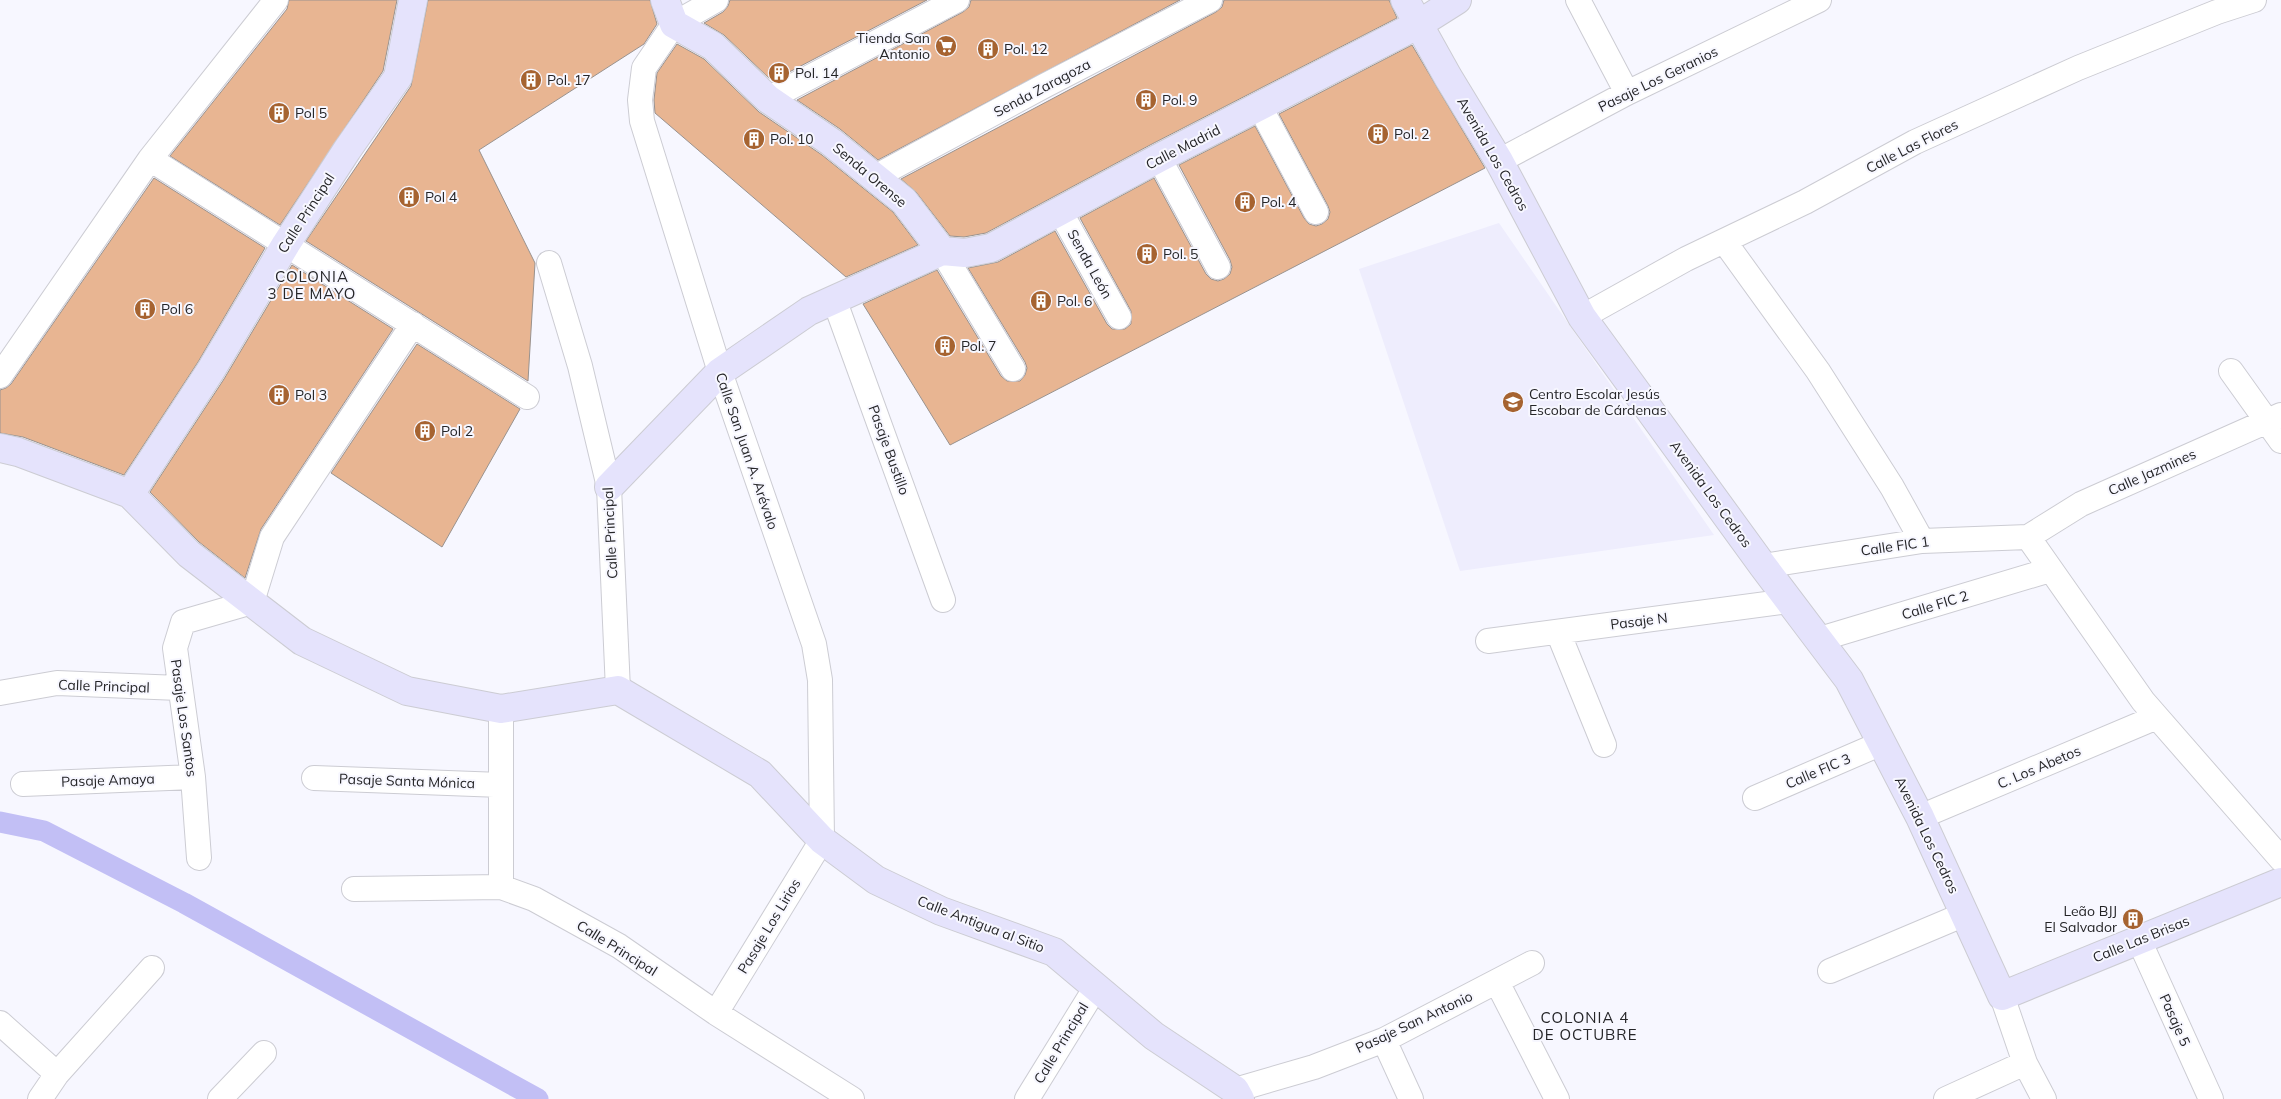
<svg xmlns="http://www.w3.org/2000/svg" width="2281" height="1099" font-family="Mulish,sans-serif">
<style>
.built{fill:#eeedfd}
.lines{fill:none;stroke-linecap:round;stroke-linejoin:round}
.canal{stroke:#c2bff5;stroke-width:21}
.building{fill:#e8b592;stroke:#99928e}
.street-casing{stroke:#ccccd3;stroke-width:26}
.secondary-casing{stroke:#ccccd3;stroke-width:30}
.street{stroke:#fff;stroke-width:24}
.secondary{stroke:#e5e3fc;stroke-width:28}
.labels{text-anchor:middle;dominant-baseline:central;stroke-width:4;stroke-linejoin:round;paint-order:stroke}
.poi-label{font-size:14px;fill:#252528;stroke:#f7f7ff;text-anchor:start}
.street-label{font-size:14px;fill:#252528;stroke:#f7f7ff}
.neighbourhood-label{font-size:15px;letter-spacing:1px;fill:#252528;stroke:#f7f7ff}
</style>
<rect width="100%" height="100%" fill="#f7f7ff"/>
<path class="built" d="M1499,223L1714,535L1460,571L1359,269Z"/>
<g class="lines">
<path class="canal" d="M0,822L44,831L184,903L538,1099"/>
</g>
<path class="building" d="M289,0H397L383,71L280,225L170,156L287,9Z
M428,0H650L657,24L644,44L479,150L535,263L528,381L306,241L411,86Z
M730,0H927L772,81L724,35L704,23L723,12L728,6Z
M971,0H1180L878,160L840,129L797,100L963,12L969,7Z
M1224,0H1389L1397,18L1152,144L986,233L964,237L950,236L916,192L901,179L1216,12L1222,7Z
M677,44L704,59L759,112L822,155L893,212L918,245L846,277L655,113L654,100L657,73Z
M1412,45L1485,168L950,445L863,304L937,270L1001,376L1007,381H1020L1025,375L1027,368L1025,362L968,268L998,262L1055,231L1107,324L1112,329H1125L1131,324V311L1080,218L1154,178L1206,274L1211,279L1218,281L1224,279L1230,274L1232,267L1230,260L1179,165L1255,126L1304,218L1309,224L1316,226L1322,224L1328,219L1330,212L1328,206L1279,114Z
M154,178L265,248L198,362L124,475L23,437L0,433V390L6,388L11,384Z
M292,265L393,329L261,529L245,578L199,542L150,492L224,379Z
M417,344L520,409L442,547L331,473Z"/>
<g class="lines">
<g class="street-casing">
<path id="street" d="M716,0L674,24L644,68L640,100L642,121L720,372L814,644L820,680L822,840L716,1013
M1578,0L1627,93
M768,99L957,0
M1260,107L1316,212
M1159,158L1218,267
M150,159L527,397
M1499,161L1627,93L1819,0
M875,177L1044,86L1210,0
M1060,211L1119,317
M1724,241L1818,371L1892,487L1922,541
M942,251L1013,369
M549,263L580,366L609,487L618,690
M834,299L943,600
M1582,317L1686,259L1805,202L1915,142L2078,68L2217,12L2254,0
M2231,371L2281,441
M0,376L150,159L276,0
M2028,537L2143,701L2281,859
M1763,566L1922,541L2028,537L2081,504L2281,415
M1558,632L1604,745
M1820,639L2050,570
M1488,641L1789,601
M0,693L57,683L179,688
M501,709V887
M314,778L501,785
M23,784L193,777
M1755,798L1882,743
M1920,817L2157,717
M199,858L193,777L175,648L183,622L252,602L272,537L413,324
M354,889L501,887L534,899L619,946L716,1013L852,1099
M2139,940L2211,1099
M1830,971L1965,914
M1497,982L1557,1099
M2002,996L2025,1063L2044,1099
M0,1023L57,1074
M1384,1040L1411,1099
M1235,1090L1314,1067L1384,1040L1532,963
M40,1099L57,1074L152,968
M220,1099L264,1053
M1027,1099L1096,987
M1946,1099L2025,1063"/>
</g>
<g class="secondary-casing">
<path id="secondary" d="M665,0L674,24L713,46L768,99L831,142L904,201L942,251
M1405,0L1448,77L1499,161L1582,317L1763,566L1849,680L1920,817L2002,996L2281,882
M0,448L18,452L130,494L189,554L302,641L407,691L501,709L618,690L760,774L822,840L876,880L941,911L1054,952L1154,1036L1235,1090L1240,1099
M609,487L720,372L809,311L942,251L965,253L991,248L1159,158L1419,24L1457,0
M130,494L211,370L286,244L347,150L398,77L413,0"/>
</g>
<use href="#street" class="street"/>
<use href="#secondary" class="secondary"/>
</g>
<defs>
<g id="supermarket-disc" transform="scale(1.125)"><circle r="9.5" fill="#a66330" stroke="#f7f7ff"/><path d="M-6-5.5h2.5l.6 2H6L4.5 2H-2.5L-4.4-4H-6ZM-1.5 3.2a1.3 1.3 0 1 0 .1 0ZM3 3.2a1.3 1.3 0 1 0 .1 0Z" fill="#fff"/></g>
<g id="building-disc" transform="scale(1.125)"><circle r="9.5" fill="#a66330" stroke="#f7f7ff"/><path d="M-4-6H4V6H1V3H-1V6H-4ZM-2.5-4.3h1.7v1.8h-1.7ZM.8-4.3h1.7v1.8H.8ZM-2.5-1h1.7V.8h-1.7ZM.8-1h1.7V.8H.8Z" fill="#fff"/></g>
<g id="school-disc" transform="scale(1.125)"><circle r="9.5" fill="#a66330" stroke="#f7f7ff"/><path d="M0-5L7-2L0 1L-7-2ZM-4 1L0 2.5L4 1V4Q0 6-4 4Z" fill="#fff"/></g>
</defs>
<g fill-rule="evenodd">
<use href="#supermarket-disc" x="946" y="46"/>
<use href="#building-disc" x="988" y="49"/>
<use href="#building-disc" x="779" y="73"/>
<use href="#building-disc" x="531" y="80"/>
<use href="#building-disc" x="1146" y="100"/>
<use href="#building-disc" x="279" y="113"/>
<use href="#building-disc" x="1378" y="134"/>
<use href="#building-disc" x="754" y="139"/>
<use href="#building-disc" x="409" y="197"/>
<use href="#building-disc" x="1245" y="202"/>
<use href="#building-disc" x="1147" y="254"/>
<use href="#building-disc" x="1041" y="301"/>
<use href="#building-disc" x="145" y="309"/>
<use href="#building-disc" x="945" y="346"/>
<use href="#building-disc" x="279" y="395"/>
<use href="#school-disc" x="1513" y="402"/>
<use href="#building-disc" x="425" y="431"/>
<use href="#building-disc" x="2133" y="919"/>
</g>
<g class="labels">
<g class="poi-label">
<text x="930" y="38" text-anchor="end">Tienda San<tspan x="930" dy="16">Antonio</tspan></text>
<text x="1004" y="49">Pol. 12</text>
<text x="795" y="73">Pol. 14</text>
<text x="547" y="80">Pol. 17</text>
<text x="1162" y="100">Pol. 9</text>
<text x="295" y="113">Pol 5</text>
<text x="1394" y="134">Pol. 2</text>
<text x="770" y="139">Pol. 10</text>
<text x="425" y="197">Pol 4</text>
<text x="1261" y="202">Pol. 4</text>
<text x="1163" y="254">Pol. 5</text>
<text x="1057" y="301">Pol. 6</text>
<text x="161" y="309">Pol 6</text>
<text x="961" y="346">Pol. 7</text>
<text x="1529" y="394">Centro Escolar Jesús<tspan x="1529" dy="16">Escobar de Cárdenas</tspan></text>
<text x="295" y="395">Pol 3</text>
<text x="441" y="431">Pol 2</text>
<text x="2117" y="911" text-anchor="end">Leão BJJ<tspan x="2117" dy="16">El Salvador</tspan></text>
</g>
<g class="street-label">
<text transform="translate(1658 79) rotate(-26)">Pasaje Los Geranios</text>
<text transform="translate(1042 88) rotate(-28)">Senda Zaragoza</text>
<text transform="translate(1912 146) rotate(-27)">Calle Las Flores</text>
<text transform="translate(1183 147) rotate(-27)">Calle Madrid</text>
<text transform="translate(1493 154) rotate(60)">Avenida Los Cedros</text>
<text transform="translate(870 175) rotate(40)">Senda Orense</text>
<text transform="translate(306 213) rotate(-57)">Calle Principal</text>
<text transform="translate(1090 264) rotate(61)">Senda León</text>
<text transform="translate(889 450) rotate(70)">Pasaje Bustillo</text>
<text transform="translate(747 451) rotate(71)">Calle San Juan A. Arévalo</text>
<text transform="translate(2152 472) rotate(-24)">Calle Jazmines</text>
<text transform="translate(1711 494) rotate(54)">Avenida Los Cedros</text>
<text transform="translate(610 533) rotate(-93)">Calle Principal</text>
<text transform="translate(1895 546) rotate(-8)">Calle FIC 1</text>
<text transform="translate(1935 605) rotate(-17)">Calle FIC 2</text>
<text transform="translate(1639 621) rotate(-7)">Pasaje N</text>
<text transform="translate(104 686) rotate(2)">Calle Principal</text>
<text transform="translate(184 718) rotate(82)">Pasaje Los Santos</text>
<text transform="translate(2039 767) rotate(-23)">C. Los Abetos</text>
<text transform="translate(1818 771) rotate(-23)">Calle FIC 3</text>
<text transform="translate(108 780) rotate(-2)">Pasaje Amaya</text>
<text transform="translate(407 781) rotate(2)">Pasaje Santa Mónica</text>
<text transform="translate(1927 835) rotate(64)">Avenida Los Cedros</text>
<text transform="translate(981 924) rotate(21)">Calle Antigua al Sitio</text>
<text transform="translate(769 926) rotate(-59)">Pasaje Los Lirios</text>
<text transform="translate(2141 939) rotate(-22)">Calle Las Brisas</text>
<text transform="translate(617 948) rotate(32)">Calle Principal</text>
<text transform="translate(2175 1020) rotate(66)">Pasaje 5</text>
<text transform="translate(1414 1022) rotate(-25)">Pasaje San Antonio</text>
<text transform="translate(1061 1043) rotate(-59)">Calle Principal</text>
</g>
<g class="neighbourhood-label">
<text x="312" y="276">COLONIA<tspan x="312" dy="17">3 DE MAYO</tspan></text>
<text x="1585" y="1017">COLONIA 4<tspan x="1585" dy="17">DE OCTUBRE</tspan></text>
</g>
</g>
</svg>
